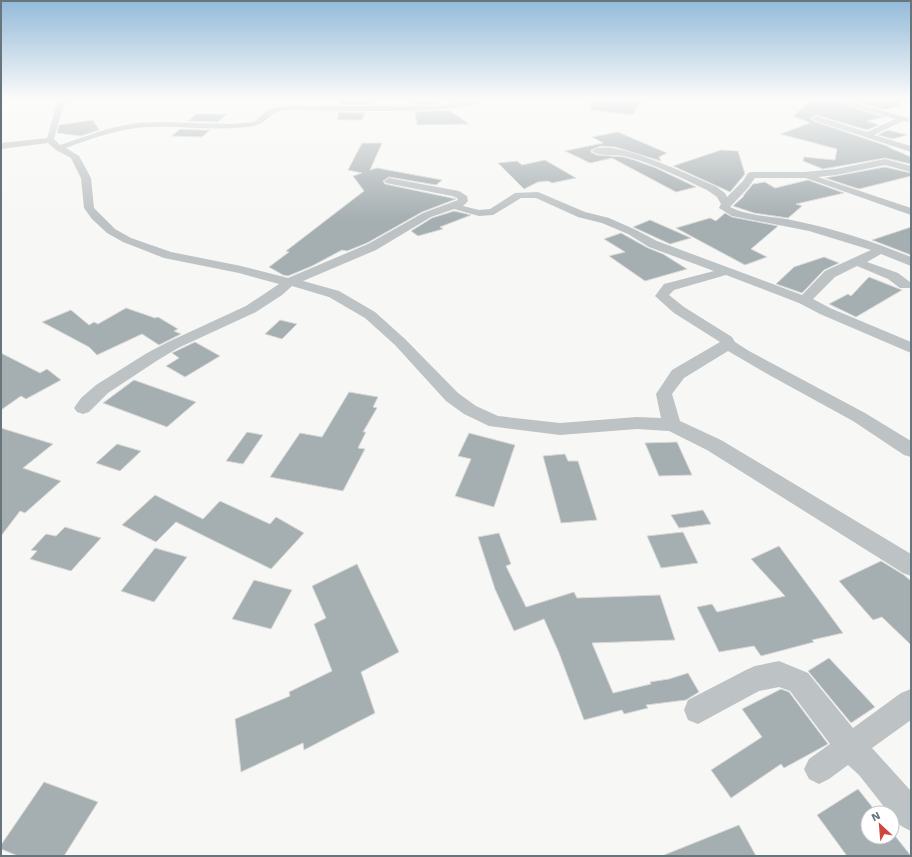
<svg xmlns="http://www.w3.org/2000/svg" width="912" height="857" font-family="'Work Sans',sans-serif">
<style>
.building{fill:#a5aeb1;stroke:#d9d9d7}
.lines{fill:none;stroke-linecap:round;stroke-linejoin:round}
.minor{fill:#bdc2c4;fill-rule:evenodd}
</style>
<rect width="100%" height="100%" fill="#f7f7f5"/>
<path class="building" d="M341,100H370L368,104H340Z
M413,100H435L440,104H414Z
M592,100H642L633,115L591,110Z
M817,100H830L884,117L867,121L879,125L867,130L816,115L811,118L813,121L890,147H888L911,157V164L885,158L823,169L803,161L804,157L835,160L837,149L780,134L810,123L793,116L811,101Z
M850,100H899V106L885,110Z
M449,110L469,124L417,125L415,112Z
M339,112L357,113H365L362,120H337Z
M196,114H227L218,122L188,121Z
M93,120L99,130L81,136L57,133L59,125Z
M180,129L201,130H210L202,137L172,136Z
M888,130L907,135L893,139L878,135Z
M618,132L667,153L659,157L661,161L615,147L601,146L591,150V152L597,155L624,157L634,160L656,168L696,187L676,192L612,158L590,163L565,151L603,143L592,137Z
M362,143H382L370,170L377,168L442,180L436,185L389,177L383,181L385,184L456,199L422,212L367,243L347,251L342,250L312,266L288,276L283,275L269,267L289,252L286,251L364,191L353,176L362,173L348,170Z
M721,150L738,151L745,174L730,192L673,166Z
M545,160L576,178L552,183L548,181L538,182L524,189L498,163L517,161L522,165Z
M885,167L911,173V176L859,189L825,178Z
M808,180L844,193L796,204L802,206L788,218L754,213L733,206L744,196H743L753,184L765,182L775,188Z
M454,211L471,215L440,227L443,229L418,236L411,231L432,218Z
M725,213L732,217L778,226L751,249L767,257L745,265L676,228L710,218L716,221Z
M650,220L691,238L670,244L633,227Z
M911,227V255L872,240Z
M621,233L648,248L663,254L687,269L645,281L609,256L625,252L604,239Z
M824,257L839,263L824,270L802,293L776,284L794,267Z
M869,277L902,290L856,317L829,304L848,294L851,296Z
M126,308L155,318L158,317L178,329L174,331L181,334L159,345L142,334L97,355L89,347L42,322L71,310L89,325L94,322L98,324Z
M280,320L297,324L282,339L265,334Z
M195,342L220,356L185,377L166,366L179,358L172,353Z
M1,353L40,373L47,369L61,380L26,399L21,396L1,410Z
M134,380L196,402L167,427L103,403Z
M349,392L378,397L373,407L377,408L363,432H366L358,448L365,449L343,491L270,477L300,433L322,437Z
M1,428L53,444L23,468L61,481L25,513L20,511L1,536Z
M247,432L263,435L243,464L226,461Z
M469,433L515,445L494,507L455,496L471,459L458,456Z
M677,442L692,475L659,476L645,443Z
M117,444L141,451L120,471L96,463Z
M565,454L568,461H578L597,520L561,523L543,456Z
M155,495L203,519L220,501L270,524L276,517L304,533L271,569L176,522L156,542L122,525Z
M703,510L711,524L679,528L671,515Z
M65,527L101,538L71,571L30,559L37,551L31,550L46,534L56,536Z
M683,532L698,563L661,568L647,536Z
M499,533L511,564L506,566L526,607L574,592L577,598L660,595L675,640L592,643L613,693L651,684L650,682L669,679L688,673L699,692L686,700L646,705L648,708L624,714L622,710L584,720L559,653L544,619L514,631L495,589L478,537Z
M779,546L843,633L812,640L814,642L761,656L754,646L719,652L697,607L712,604L717,612L785,596L751,559Z
M155,548L187,557L154,602L121,591Z
M881,561L904,575L911,581V645L882,617L873,620L839,581Z
M357,564L399,652L361,672L375,713L304,750L303,743L241,772L235,719L290,696L289,692L332,671L314,624L326,618L312,586Z
M254,580L292,590L271,629L232,619Z
M829,658L875,707L851,723L808,671Z
M781,689L789,692L828,744L784,768L781,764L731,798L711,770L762,737L742,709Z
M44,782L98,802L64,856H18L1,849V845Z
M858,789L877,813H868V837H892V832L911,856H847L817,815Z
M739,825L756,856H664V855Z"/>
<g class="lines">
<path class="minor" d="M61,100H69L64,104L54,139L60,145L107,129L136,123L162,122L231,124L254,122L269,109L284,106H432L484,100C464,116 318,110 284,110C268,113 267,124 253,126C218,132 183,125 149,127C120,128 93,138 66,148L79,156L91,178L94,208L115,229L131,238L171,252L241,266L288,278L368,244L423,213L458,200L457,198L452,196L386,183L384,181L389,178L459,191L467,196L468,201L463,206L479,210L490,209L515,193L538,192L585,212L609,218L636,230L657,241L802,295L825,271L871,250L809,231L732,216L719,208L721,204L717,197L707,190C681,178 653,163 624,156C617,155 596,156 592,151C608,135 695,178 715,186L725,193L727,197L743,181L748,173L751,172H804L836,169L885,159L911,166V172L885,165L836,175L818,177L911,208V215L806,178H755L747,189L730,207C750,217 775,216 796,221C836,229 874,242 911,257V266L881,254L867,262L898,273L910,282L911,284L910,288H900L888,279L857,266L835,277L813,299L830,308L911,342V353L820,314L799,303L726,275L674,290L669,295L684,307L732,337L735,342L749,351L865,413L911,441V457L904,455L853,421L771,376L728,351L684,378L672,394L680,421L721,440L911,554V576L903,573L707,450L669,431L637,429L560,435L489,426L464,414L446,401L395,345L365,318L329,297L292,286L282,295L256,312L178,348L158,360L108,393L89,412L83,414L77,412L74,408L81,398L96,385L147,353L168,342L246,306L279,284L239,273L164,258L123,242L107,233L92,219L84,208L81,178L71,158L56,150L48,143L1,149V143L47,138L57,103ZM521,198H536L578,217L602,223L628,234L649,247L714,271L664,284L655,296L674,313L720,342L672,370L656,394L661,418L637,417L560,423L498,416L476,406L458,393L405,339L375,312L339,291L303,281L376,250L431,217L454,209L479,216L493,215Z
M831,100H843L909,118V122L903,121L874,135L911,146V152L813,120L812,118L816,116L867,132L895,119Z
M779,661L808,673L853,728L901,693L911,689V720L872,748L911,791V831C903,827 893,823 892,813H889L859,775L848,765L829,779L819,784L809,779L804,769L809,759L830,744L790,691L779,687L759,691L698,724L688,720L684,710L688,700L746,670L755,666Z"/>
</g>
<linearGradient id="sky" x2="0" y2="1"><stop stop-color="#93bad9"/><stop offset="0.45" stop-color="#fbfbfa"/><stop offset="1" stop-color="#fbfbfa" stop-opacity="0"/></linearGradient>
<rect width="912" height="220" fill="url(#sky)"/>
<rect width="912" height="857" fill="none" stroke="#66767c" stroke-width="4"/>
<g transform="translate(880 825) rotate(334)"><circle r="19" fill="#ffffff" stroke="#c2c8cb"/>
<path d="M0-3L7 15L0 10L-7 15Z" fill="#d0463c"/>
<text y="-6" font-size="11" font-weight="bold" text-anchor="middle" fill="#66767c">N</text>
</g>
</svg>
